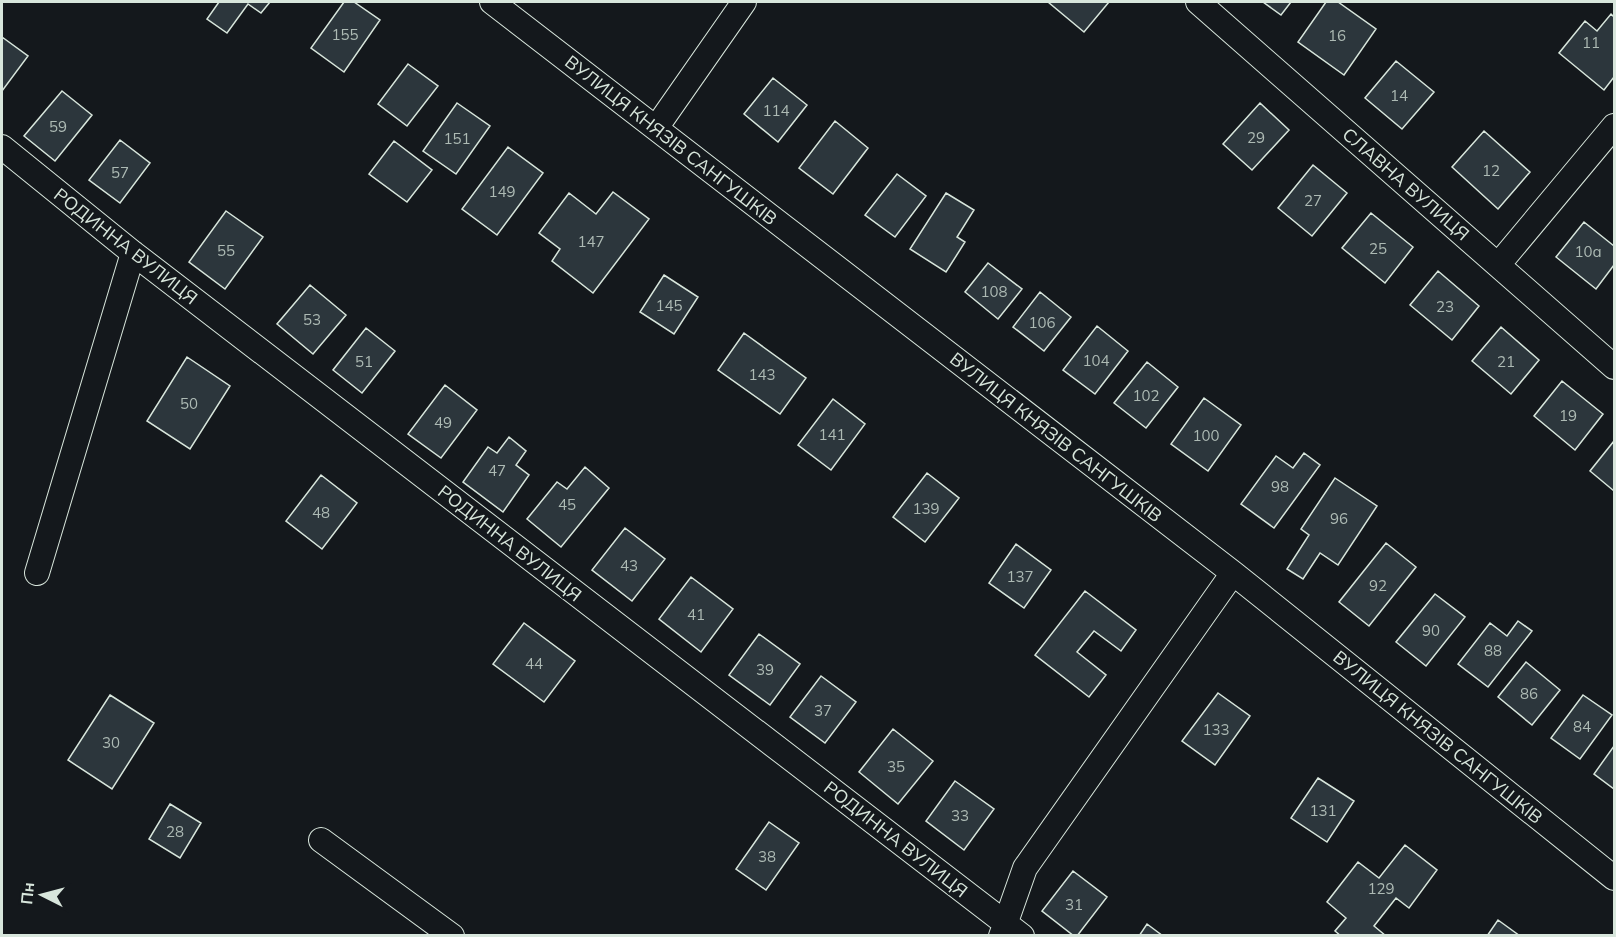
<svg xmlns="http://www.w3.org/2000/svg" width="1616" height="937" font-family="Mulish,sans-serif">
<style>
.building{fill:#2c363c;stroke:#d8e6dc;stroke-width:1.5}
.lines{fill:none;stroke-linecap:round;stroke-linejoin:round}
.minor-casing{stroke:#d8e6dc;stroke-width:26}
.minor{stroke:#14181c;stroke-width:24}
.labels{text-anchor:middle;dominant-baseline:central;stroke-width:4.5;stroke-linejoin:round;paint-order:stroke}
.number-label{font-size:15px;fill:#adbab4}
.street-label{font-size:18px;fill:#d8e6dc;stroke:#14181c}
</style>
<rect width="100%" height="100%" fill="#14181c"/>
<path class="building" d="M219,2H270L261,13L248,4L227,33L207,19Z
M344,2H354L380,20L344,72L311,48Z
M1048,2H1109L1084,32Z
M1263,2H1291L1281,15Z
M1326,2H1338L1376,29L1344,75L1298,42Z
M1611,14L1614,17V77L1604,90L1559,53L1585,21L1597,31Z
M2,37L28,56L2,91Z
M1396,61L1434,92L1402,129L1365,98Z
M408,64L438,86L407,126L378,104Z
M773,78L807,105L778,142L744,114Z
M62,91L92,115L55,161L24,136Z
M457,103L490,126L456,174L423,151Z
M1260,103L1289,130L1252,170L1223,144Z
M835,121L868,148L833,194L799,168Z
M1484,131L1530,172L1498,209L1452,167Z
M120,140L150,163L120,203L89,180Z
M394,141L432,170L407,202L369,174Z
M508,147L543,173L497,235L462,209Z
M1313,165L1347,193L1312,236L1278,208Z
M897,174L926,196L895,237L865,215Z
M613,192L649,219L593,293L552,261L560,249L539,233L569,193L596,214Z
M946,193L974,210L957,237L965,242L946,272L910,249Z
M226,211L263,237L225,289L189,262Z
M1371,213L1413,247L1385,283L1342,248Z
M1584,222L1614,246V265L1596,289L1556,257Z
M988,263L1022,289L998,319L965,292Z
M1438,271L1479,306L1452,340L1410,305Z
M664,275L698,297L674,334L640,312Z
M310,285L346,315L313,354L277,324Z
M1040,292L1071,317L1044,351L1013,327Z
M1097,326L1128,351L1095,394L1063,370Z
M1501,327L1539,360L1511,394L1472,361Z
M366,328L395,351L362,393L333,370Z
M744,333L806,378L780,414L718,370Z
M187,357L230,386L190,449L147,421Z
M1147,362L1178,387L1146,428L1114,403Z
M1562,381L1603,414L1575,450L1534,416Z
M445,385L477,410L441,458L408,434Z
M1204,398L1241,425L1208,471L1171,444Z
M833,399L865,424L831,470L798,445Z
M509,437L526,451L516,465L529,475L503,512L463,482L488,447L497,453Z
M1614,441V491L1590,471Z
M1304,453L1320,465L1274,528L1241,504L1276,456L1293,468Z
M585,467L609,488L561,547L527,519L557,482L567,489Z
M927,473L959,498L925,542L893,517Z
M321,475L357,503L322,549L286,521Z
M1335,478L1377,506L1338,565L1320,553L1303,579L1287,569L1309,535L1301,529Z
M625,528L665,559L632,601L592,570Z
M1386,543L1416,567L1369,626L1339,602Z
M1016,544L1051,570L1024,608L989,583Z
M691,577L733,609L701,652L659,619Z
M1085,591L1136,630L1121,651L1094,631L1077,652L1106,675L1089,697L1035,655Z
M1435,594L1465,617L1426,666L1396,642Z
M1518,621L1532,631L1488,687L1458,664L1490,623L1507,636Z
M524,623L575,661L544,702L493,664Z
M759,634L800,664L770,705L729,675Z
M1526,662L1560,690L1532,725L1498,697Z
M821,676L856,702L825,743L790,717Z
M1218,693L1250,716L1215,765L1182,741Z
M110,695L154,723L112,789L68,760Z
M1583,695L1612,715L1580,759L1551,738Z
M893,729L933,761L898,804L859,772Z
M1614,746V789L1594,774Z
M1318,778L1354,801L1327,842L1291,818Z
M955,781L994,809L964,850L926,821Z
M170,804L201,823L180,858L149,839Z
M769,822L799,843L766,890L736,869Z
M1405,845L1437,870L1409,908L1396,898L1374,926L1386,936H1341L1335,931L1346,918L1327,902L1358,862L1379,878Z
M1073,871L1107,897L1077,936H1074L1042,911Z
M1498,920L1520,936H1487Z
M1147,924L1163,936H1139Z"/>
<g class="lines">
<g class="minor-casing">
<path id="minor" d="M492,2L1233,573L1614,878
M1198,2L1614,367
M656,128L744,2
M2,147L133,253L1022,936
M1498,265L1614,126
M37,573L133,253
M321,840L452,936
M1001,936L1025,868L1233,573"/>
</g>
<use href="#minor" class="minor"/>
</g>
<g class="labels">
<g class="number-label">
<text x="345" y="34">155</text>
<text x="1337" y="35">16</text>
<text x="1591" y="42">11</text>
<text x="1399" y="95">14</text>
<text x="776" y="110">114</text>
<text x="58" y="126">59</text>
<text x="1256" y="137">29</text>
<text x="457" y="138">151</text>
<text x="1491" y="170">12</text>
<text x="120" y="172">57</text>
<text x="502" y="191">149</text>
<text x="1313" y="200">27</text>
<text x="591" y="241">147</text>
<text x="1378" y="248">25</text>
<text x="226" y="250">55</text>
<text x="1588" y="251">10а</text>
<text x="994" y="291">108</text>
<text x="669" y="305">145</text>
<text x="1445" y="306">23</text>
<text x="312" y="319">53</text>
<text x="1042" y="322">106</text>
<text x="1096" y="360">104</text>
<text x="364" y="361">51</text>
<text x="1506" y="361">21</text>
<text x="762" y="374">143</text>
<text x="1146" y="395">102</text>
<text x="189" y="403">50</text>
<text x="1568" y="415">19</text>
<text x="443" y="422">49</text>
<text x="832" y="434">141</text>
<text x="1206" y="435">100</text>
<text x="497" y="470">47</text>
<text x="1280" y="486">98</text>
<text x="567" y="504">45</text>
<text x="926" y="508">139</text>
<text x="321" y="512">48</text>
<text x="1339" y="518">96</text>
<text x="629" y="565">43</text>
<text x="1020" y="576">137</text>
<text x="1378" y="585">92</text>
<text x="696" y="614">41</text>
<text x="1431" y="630">90</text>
<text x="1493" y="650">88</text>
<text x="534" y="663">44</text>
<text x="765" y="669">39</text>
<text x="1529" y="693">86</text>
<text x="823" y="710">37</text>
<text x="1582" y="726">84</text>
<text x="1216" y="729">133</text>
<text x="111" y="742">30</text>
<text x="896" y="766">35</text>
<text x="1323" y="810">131</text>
<text x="960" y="815">33</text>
<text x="175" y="831">28</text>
<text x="767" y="856">38</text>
<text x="1381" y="888">129</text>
<text x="1074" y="904">31</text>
</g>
<g class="street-label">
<text transform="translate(671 140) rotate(38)">ВУЛИЦЯ КНЯЗІВ САНГУШКІВ</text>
<text transform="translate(1406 184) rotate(41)">СЛАВНА ВУЛИЦЯ</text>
<text transform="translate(126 246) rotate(38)">РОДИННА ВУЛИЦЯ</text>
<text transform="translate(1056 437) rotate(38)">ВУЛИЦЯ КНЯЗІВ САНГУШКІВ</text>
<text transform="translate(510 543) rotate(38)">РОДИННА ВУЛИЦЯ</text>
<text transform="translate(1438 737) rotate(39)">ВУЛИЦЯ КНЯЗІВ САНГУШКІВ</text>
<text transform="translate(896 839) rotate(38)">РОДИННА ВУЛИЦЯ</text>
</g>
</g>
<rect width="1616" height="937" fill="none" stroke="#d8e6dc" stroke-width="6"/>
<g transform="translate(42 895) rotate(276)" stroke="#14181c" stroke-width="4.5" paint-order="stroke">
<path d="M0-4.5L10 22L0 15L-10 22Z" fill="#d8e6dc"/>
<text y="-9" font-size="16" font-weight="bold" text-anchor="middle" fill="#d8e6dc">Пн</text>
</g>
</svg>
